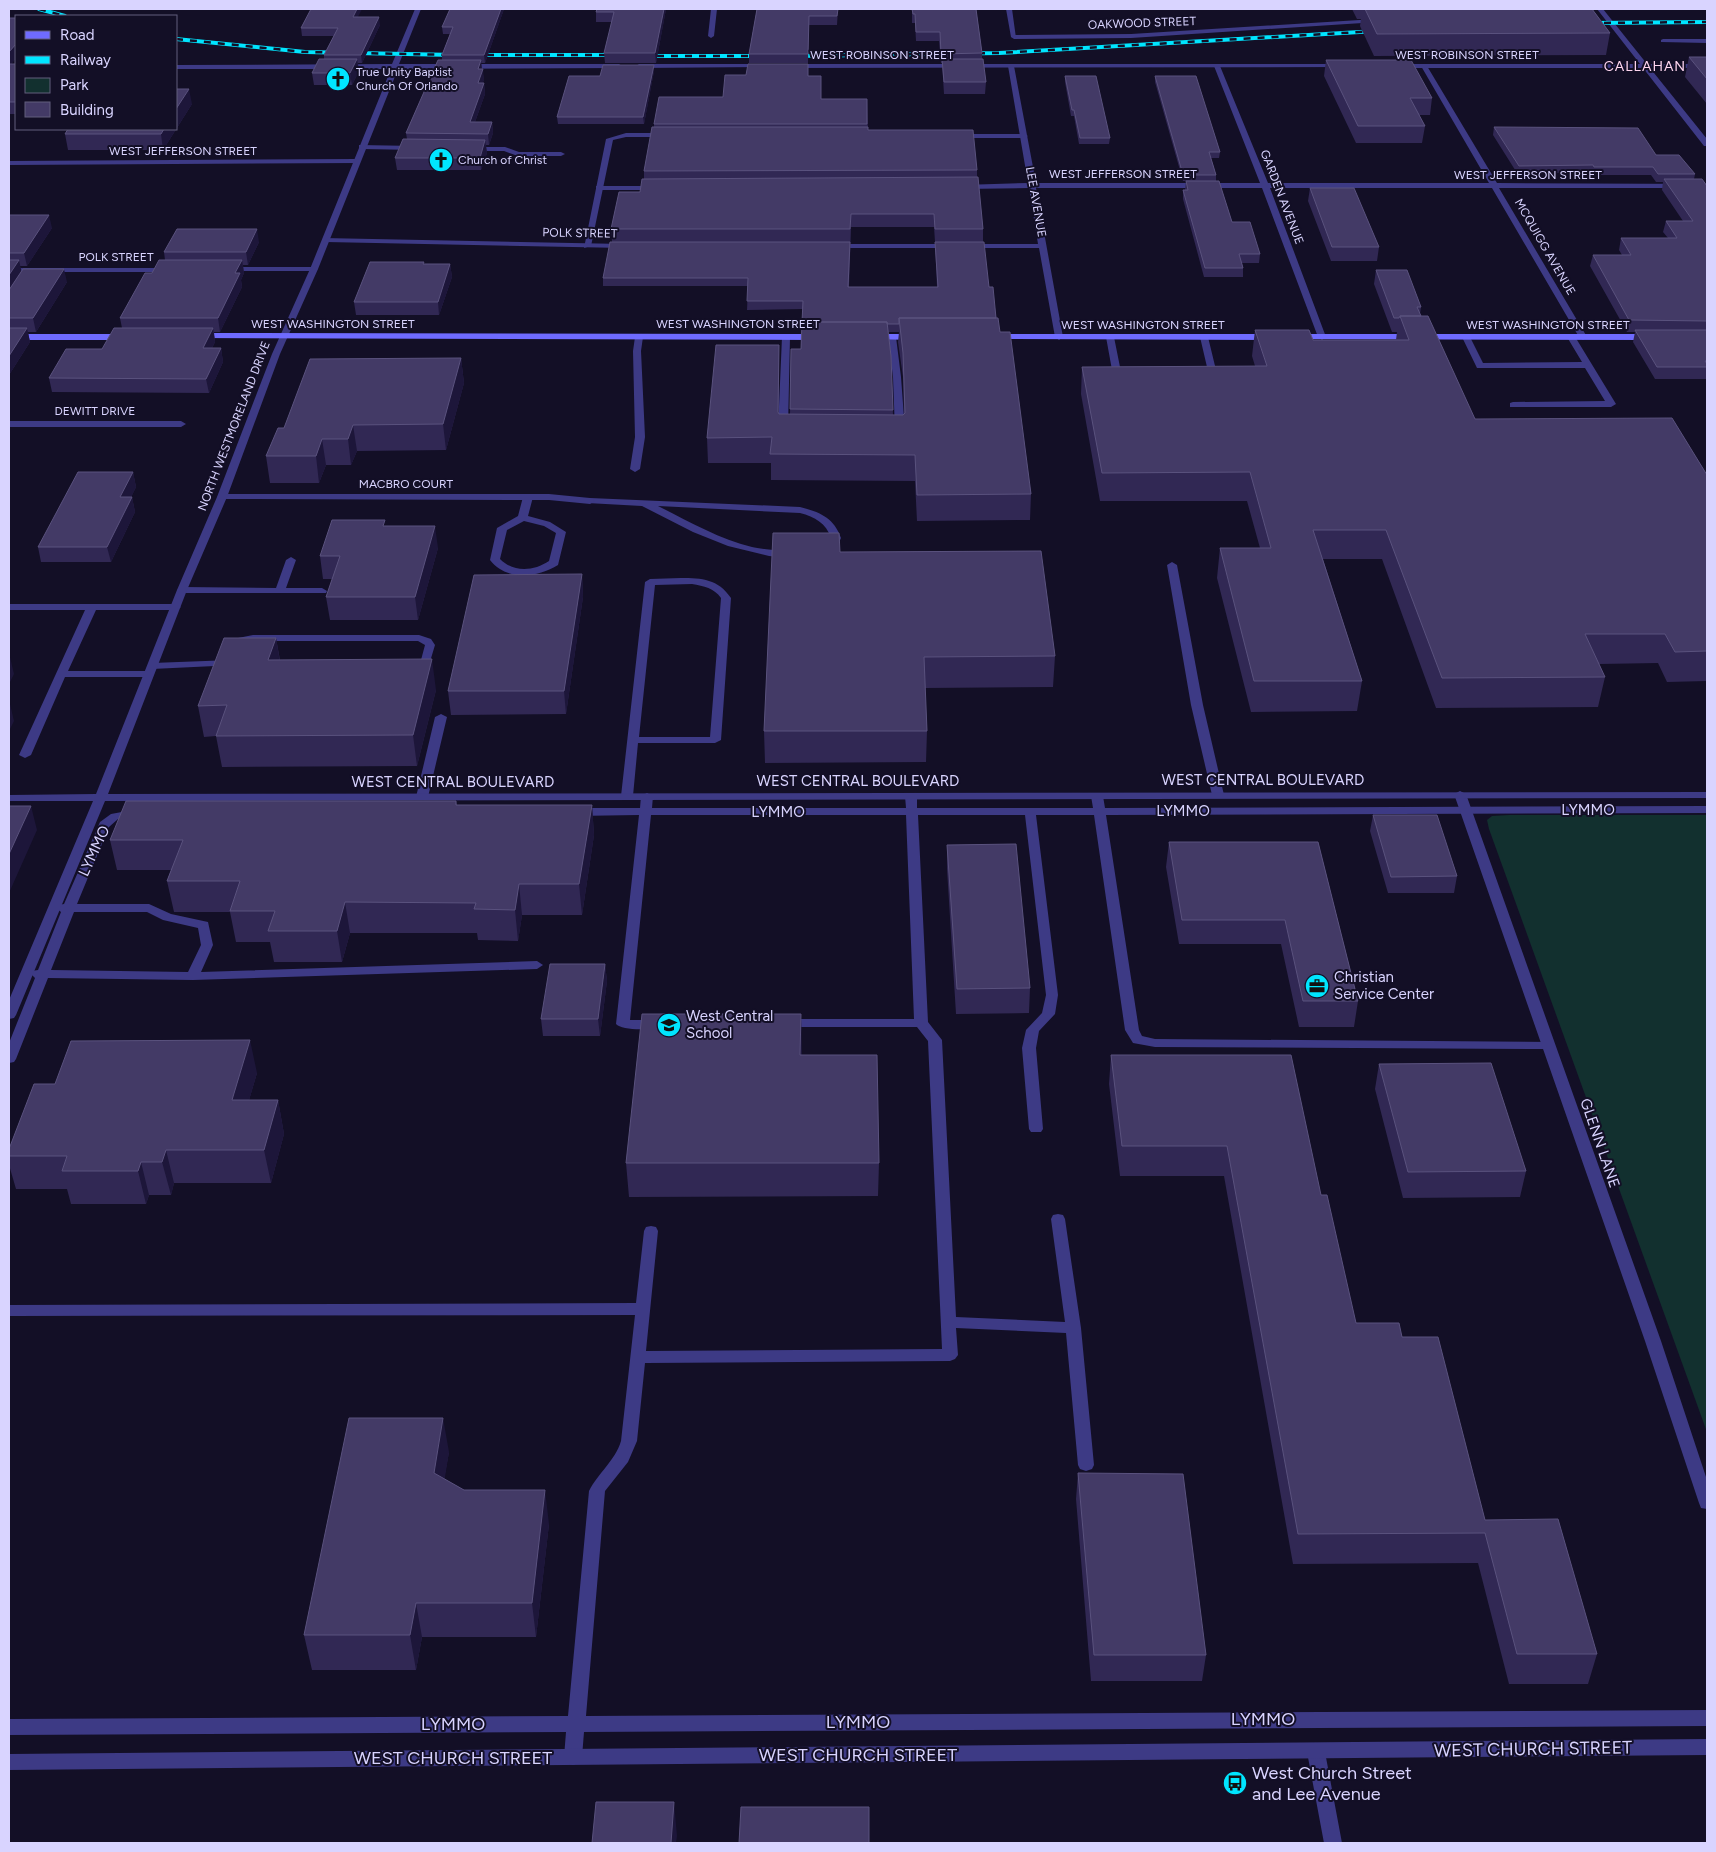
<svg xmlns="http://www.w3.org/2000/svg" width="1716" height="1852" font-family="Figtree,sans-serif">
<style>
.green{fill:#12302f}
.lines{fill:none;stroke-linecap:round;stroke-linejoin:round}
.service{fill:#3d3a85;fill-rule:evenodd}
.minor{fill:#3d3a85;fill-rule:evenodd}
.tertiary{fill:#3d3a85;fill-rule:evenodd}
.secondary{fill:#6f6bff;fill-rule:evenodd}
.rail-casing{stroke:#00e5ff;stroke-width:4}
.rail{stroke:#130f26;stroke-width:2.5;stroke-dasharray:7;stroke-linecap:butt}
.wall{fill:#312854;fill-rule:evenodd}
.shaded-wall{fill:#1d163a}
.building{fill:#433a66;stroke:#5a527e}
.labels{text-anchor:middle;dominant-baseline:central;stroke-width:4;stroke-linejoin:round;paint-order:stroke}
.far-street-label{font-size:12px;fill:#d9d4ff;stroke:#130f26}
.far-poi-label{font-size:12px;fill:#d9d4ff;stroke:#130f26;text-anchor:start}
.far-neighbourhood-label{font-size:14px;letter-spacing:1px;fill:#ffd6f0;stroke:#130f26}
.street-label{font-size:15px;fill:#d9d4ff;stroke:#130f26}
.poi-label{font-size:15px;fill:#d9d4ff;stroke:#130f26;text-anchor:start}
.near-street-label{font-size:18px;fill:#d9d4ff;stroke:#130f26}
.near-poi-label{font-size:18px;fill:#d9d4ff;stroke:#130f26;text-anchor:start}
</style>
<rect width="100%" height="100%" fill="#130f26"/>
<path class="green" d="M1509,815H1707V1432L1489,829L1487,820L1492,816Z"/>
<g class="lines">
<path class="service" d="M1376,19L1378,20V22L1131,38L1014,39L1011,37L1014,35L1131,34Z
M1663,39H1707V43L1661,42V40Z
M626,133H667L671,135L667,137H626L613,140L591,246L584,248L606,139Z
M954,134H1024L1028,136L1024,138H954Z
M359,145L417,146L421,148L417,150L362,149H359Z
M466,147H505L519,152H561L565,154L561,156H518L504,151H469L465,149Z
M639,334L643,337L641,351L645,437L640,469L635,472L630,469L635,437L633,351L635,337Z
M786,334L790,337L788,429L783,432L778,429L782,337Z
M892,334L896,337L901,377L905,431L900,434L895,431L893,377L888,337Z
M1110,334L1114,337L1120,367L1133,368V372L1116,373L1112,370L1106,337Z
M1204,334L1208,337L1216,370L1215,372L1200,373L1196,370L1200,367H1207L1200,337Z
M1466,334L1470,337L1483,363L1582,362L1567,337L1574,335L1616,404L1611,407H1510V403L1513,402L1605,401L1585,368H1477L1462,337Z
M528,494L533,497L528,516L550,522L566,532L558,565C537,578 506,581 490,560L497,528L518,516L523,497ZM524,521L544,526L556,533L549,561C534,571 514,573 500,559L507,530Z
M590,498L800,507C820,512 834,518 841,538L836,549H828L827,547L831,538C826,523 815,517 800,513L658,506C688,521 719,539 752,547C762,550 787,549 793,555L788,558L769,556L728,546L693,532L642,506L587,503V499Z
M291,557L296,560L286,588H322L327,591L326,593H182L177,590L182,587L276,588L286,560Z
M1172,562L1177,565L1203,705L1224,795L1218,798L1212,795L1191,705L1167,565Z
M681,578C702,578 718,579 731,598L721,740L715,743H638L633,796L631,798H623L621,796L645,582L650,579ZM692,584C704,586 714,588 721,598L710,737H639L655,585Z
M9,604H176L181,607L176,610H96L68,671H149L154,674L149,677H65L31,755L25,758L19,755L85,610H9Z
M253,635H419L431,639L435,645L429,665L412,666L407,663L412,660H421L425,645L418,641H253L237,644L232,641L233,639Z
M232,660L236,661L237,663L236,665L152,669L147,666L152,663Z
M441,714L447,717L428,797L422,800L416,797L435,717Z
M647,793L653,796L652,808H906L905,796L911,793L917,796V808H1093L1091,796L1097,793L1103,796L1105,808L1707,806V813L1106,815L1139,1030L1142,1036L1155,1039L1553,1042L1555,1045L1553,1048L1548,1049L1155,1047L1133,1043L1125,1030L1094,815H1036L1058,995L1055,1014L1039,1031L1036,1048L1043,1129L1041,1132H1031L1029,1129L1022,1048L1026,1030L1042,1013L1046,995L1025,815H918L928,1022L942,1040L956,1317L1065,1322L1051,1219L1053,1215L1058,1214L1063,1215L1065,1219L1081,1328L1094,1465L1092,1469L1086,1471L1080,1469L1078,1465L1066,1333L956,1328L958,1355L955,1359L950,1361L645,1363L637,1441L628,1462L605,1491L586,1716L1707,1710V1726L584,1732L582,1757L579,1763L573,1765L567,1763L564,1757L566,1732L9,1735V1719L568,1716L589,1491C598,1473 615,1461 621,1441L635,1315L9,1316V1305L636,1303L644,1231L646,1227L651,1226L656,1227L658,1231L646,1351L942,1349L928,1041L917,1027H784L777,1023L784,1019H914L906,815H651L630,1020H657L664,1024C658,1031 622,1031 616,1024L639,815L575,816L569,812L575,808H640L641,796Z
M138,809L142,811L144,813L142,815L118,819L109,827L77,904H149L171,914L208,922L213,945L201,972L537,961L543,965L537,969L193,980L48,978L16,1059L14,1062L9,1063V1043L35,978L31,974L32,971L38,970L61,912L56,908L58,905L64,904L100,822L111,814ZM74,912H147L163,920L198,928L201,945L188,972L51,970Z"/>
<path class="minor" d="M711,9H717L714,36L711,38L708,36Z
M1006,9H1012L1016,38L1011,37Z
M1011,64L1014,66L1036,183H1260L1214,66L1217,64L1220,66L1268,183H1489L1421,66L1424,64L1427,66L1497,183L1707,184V188H1499L1587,337L1583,340L1579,337L1492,188H1270L1326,337L1322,340L1318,337L1262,188H1036L1063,337L1059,340L1055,337L1039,248H834L830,246L834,244H1038L1029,188L962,189L958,187L962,185L1028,183L1008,66Z
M356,159H359V163L9,165V161Z
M596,186H657L661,188L657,190H596Z
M323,238L624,244L628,246L624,248L326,242H323Z
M224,267H314L318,269L314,271H224Z
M9,268H169L173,270L169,272H9Z
M9,421H181L186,424L181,427H9Z
M222,494H549L590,498L595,501L590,504L549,500L219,499L217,497Z
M1460,791L1466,794L1661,1341L1707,1480V1509L1701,1508L1699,1503L1645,1341L1454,794Z
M1316,1744L1322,1746L1325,1752L1342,1843H1324L1307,1752L1310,1746Z"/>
<path class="tertiary" d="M415,9H421L399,64H619L622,66L619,68L398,69L318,269L280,354L227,497L187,590L108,794L1707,792V798L105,801L16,1015L14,1018L9,1019V1000L93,801H9V795L96,794L177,590L217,497L272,354L310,269L391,69H176V65L392,64Z
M1597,9H1603L1647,64H1707V68H1650L1707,139V146H1704L1643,68H1399L1396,66L1399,64H1640Z
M764,64L767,66L766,67L639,68L636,66L639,64Z
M1341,64L1343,65V67L791,68L788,66L791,64Z
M1707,1739V1755L9,1770V1754Z"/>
<path class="secondary" d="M199,333L816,334L820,337L816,340L196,338L195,336Z
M9,334H126L130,337L126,340H9Z
M874,334H914L918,337L914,340L871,339V335Z
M994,334H1271L1275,337L1271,340L991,339V335Z
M1296,334H1649L1653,337L1649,340L1293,339L1292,337Z"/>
<g class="rail-casing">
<path id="rail" d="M39,9L65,16
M1590,23L1707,22
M176,39L305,52L456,55
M473,55H618
M643,56H763
M796,56L999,53L1377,31"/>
</g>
<use href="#rail" class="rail"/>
</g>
<path class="wall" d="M504,9L485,63H481L484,80L482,83H484L485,94L475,122H492L493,133L489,145H486L487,153L481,170H397L395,158L407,139L406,133L442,60V55L450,34H443L442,27Z
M597,9H666L656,63H605L604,53L612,22H596V12Z
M757,9H838L837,25H809L808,63H749V54Z
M912,9H976L982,53V59L986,82L985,94H944L942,63H941L939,41H916L915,23H912Z
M1352,9H1592L1610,33L1606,55L1374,56L1360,26L1361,19H1357Z
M358,17L380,25L362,63H358L359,71L352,85H314L312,73L324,59V55L334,36H302L301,28Z
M9,18H16V58L11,64H16V114H9Z
M1689,57H1707V104L1685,77Z
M1326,60L1432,98L1430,115H1419L1425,126L1422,143H1356L1324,76Z
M654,65V71L644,124H558L557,117Z
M808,76L821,99H867L868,130L977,170V177L983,229V242L989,287L1000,332L1031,494L1030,520L917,521L915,481L771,480V463H708L707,438L779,345V414H790L791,349H801L803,309L747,310L748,286H603V278L612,242L611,229L640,192L644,179V171L654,127V124ZM851,227H934L935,242L937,287H849ZM888,332H899L898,342L903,377L904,414L903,415H893L891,356Z
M1065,76L1110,138L1109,144H1079L1074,116H1071L1065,82Z
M1155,76L1220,152L1219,158H1211L1216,175V181H1183L1155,82Z
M192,104L163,150H68L65,134Z
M1494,127L1656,155L1695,174L1694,179L1707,186V379H1655L1633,342L1635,332H1627L1590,266L1593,255H1622L1619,250L1621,238H1668L1663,232L1666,221H1683L1662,190L1663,182H1656L1651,175H1593L1592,173H1517L1493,135Z
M1186,181L1260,254L1259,263H1242L1243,268V277H1204L1183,199V190H1185Z
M1310,188L1379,247L1377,261H1331L1308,201Z
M9,215L52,228L27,266H20L21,272L67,282L36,332H28L30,342L9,375Z
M259,242L248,265H243L244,273L241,280L242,287L220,332H214L215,342L212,348H221L223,362L209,393L52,392L49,378L102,349L122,328L120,318L152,273L165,260L164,252Z
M424,264H450L452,277L439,315H356L354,302Z
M1376,270L1421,307L1420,314L1475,419L1707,475V681L1667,682L1658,663L1599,664L1605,677L1598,707L1436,708L1382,559H1323L1362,681L1357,711L1251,712L1217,578L1220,548H1260L1247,501H1100L1081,394L1082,367L1255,366L1252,356L1255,330L1313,340H1396L1397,332H1392L1374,284Z
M461,358L464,383L446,450L357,451L351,465H326L319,483H270L266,456L284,428Z
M133,472L136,487L131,497H132L135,512L111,562H41L38,547Z
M385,526L438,548L418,620H330L326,597L332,579H323L320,556Z
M840,552L1055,656L1053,687L925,688L927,731L926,762L765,763L764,731Z
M582,574L583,597L566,714L451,715L448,691Z
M276,638L280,660L436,690L417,766L222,767L216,736L204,737L198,706Z
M456,801L457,805H592L594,835L582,915H522L518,941L478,940L477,933H350L342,962H274L270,942H236L230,912H174L167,881L171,870H117L110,840Z
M1373,815L1457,876L1454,893H1388L1370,831Z
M1169,842H1318L1358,1001L1354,1027H1299L1281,944H1179L1166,867Z
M947,845L1030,988L1029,1013L956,1014L947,869Z
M605,964L607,981L600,1036H543L541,1019Z
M802,1047V1055L879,1163L878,1196L629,1197L626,1163Z
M1111,1055L1321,1195L1356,1323L1402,1337L1485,1520L1597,1654L1588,1684H1509L1478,1563L1293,1564L1224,1176H1120L1109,1084Z
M1379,1064L1526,1171L1520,1197L1403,1198L1375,1089Z
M257,1073L249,1100H278L284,1134L271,1183H174L171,1195H149L146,1204H71L67,1189H16L9,1165V1149L55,1084Z
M449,1452L444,1479L464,1490L549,1524L536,1637H422L416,1670H312L304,1635Z
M1078,1473L1206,1655L1202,1681H1091L1076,1499Z"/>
<path class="shaded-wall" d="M357,9H362L354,25L353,17Z
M501,9H504L485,63L484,55Z
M664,9H666L656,63L655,53Z
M379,17L380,25L362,63L361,55Z
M16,44V58L9,67V52Z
M357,59L359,71L352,85L350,73Z
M481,60L482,71L478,69Z
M654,65V71L644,124L643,117Z
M483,69L484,80L479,94L478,83Z
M484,83L485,94L471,133L470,122Z
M189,89L192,104L163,150L161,134L164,129H176V109Z
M492,122L493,133L489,145L488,134Z
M485,140L487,153L481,170L480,158Z
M49,215L52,228L27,266L24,253Z
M257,229L259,242L248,265L246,252Z
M19,260L22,274L9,293V275Z
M242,260L244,273L241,280L242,287L220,332L218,318L235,273Z
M450,264L452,277L439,315L438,302Z
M64,269L67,282L36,332L33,318Z
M27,328L30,342L9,375V356Z
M213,328L215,342L205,362L203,348Z
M779,345V370L778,437V412Z
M221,348L223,362L209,393L206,379Z
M461,358L464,383L446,450L443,424Z
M353,425L357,451L351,465L348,439Z
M322,439L326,465L319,483L316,456Z
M133,472L136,487L124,512L120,497Z
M132,497L135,512L111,562L107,547Z
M435,526L438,548L418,620L415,597Z
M582,574L583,597L566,714L564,691Z
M276,638L281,668L268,660Z
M9,653L14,674L9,684Z
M432,659L436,690L417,766L413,735Z
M9,700L14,721L9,731Z
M592,805L594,835L582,915L579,884Z
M31,806L37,830L9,893V854Z
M519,884L522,915L518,941L515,910Z
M345,902L350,933L342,962L337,931Z
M605,964L607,981L600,1036L598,1019Z
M801,1014L802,1047L801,1089L800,1055Z
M250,1040L257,1073L239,1134L232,1100Z
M278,1100L284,1134L271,1183L264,1150Z
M166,1150L174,1183L171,1195L162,1162Z
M141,1162L149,1195L146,1204L138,1171Z
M443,1418L449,1452L440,1508L434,1473Z
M545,1490L549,1524L536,1637L532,1603Z
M416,1603L422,1637L416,1670L410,1635Z
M674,1802L677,1836L676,1843H671Z"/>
<path class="building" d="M311,9H357L353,17H379L361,55H324L338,28H301Z
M450,9H501L484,55H442L453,27H442Z
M597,9H664L655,53H604L614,12H596Z
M757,9H838L837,16H809L808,54H749Z
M912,9H976L982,53L941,54L940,32H916L915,14H913Z
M1365,9H1592L1610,33L1377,34Z
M9,18H16V44L9,52Z
M1689,57H1707V79Z
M319,59H357L350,73H312Z
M942,59H983L986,82H944Z
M438,60H481L478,69H483L478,83H484L470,122H492L488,134L406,133Z
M1326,60H1411L1432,98H1410L1425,126H1358Z
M9,64H16V102H9Z
M748,64H808V76H821V99H867V124H654L659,97H723L725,75H746Z
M603,65H654L643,117H557L569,76H600Z
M1065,76H1096L1110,138H1080L1074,110H1072Z
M1155,76H1196L1220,152H1209L1216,175H1183Z
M176,89H189L176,109Z
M652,127H868V130H973L977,170L644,171Z
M1494,127L1638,128L1656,155H1679L1695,174H1658L1653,167H1594L1593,165L1519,166Z
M68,129H164L161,134H65Z
M403,139L485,140L480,158H395Z
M978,177L983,229H935L934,214H851L850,229H611L619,192H640L642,179Z
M1664,179H1702L1707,186V321L1629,320L1593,255H1631L1621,238H1677L1666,221H1693Z
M1186,181H1219L1232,222H1250L1260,254H1239L1243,268H1205L1183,190H1188Z
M1310,188H1354L1379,247H1332Z
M9,215H49L24,253H9Z
M177,229H257L246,252H164Z
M610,242H850L848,287H938L935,242H984L989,287H993L996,318H899V324H887V322H802L803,301H747L748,278H603Z
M9,260H19L9,275Z
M159,260H242L235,273H240L218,318H120L145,273H152Z
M370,262H424L423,264H450L438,302H354Z
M23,269H64L33,318H9V290Z
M1376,270H1407L1421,307H1417L1421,316H1400L1399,318H1394Z
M1400,316H1428L1475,419L1672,418L1707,475V651L1675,652L1665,634H1585L1605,677L1442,678L1386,530H1313L1362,681H1254L1220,548H1271L1250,472L1102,473L1082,367L1267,366L1255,330H1309L1313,340H1409Z
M899,318H998L1000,332H1010L1031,494L917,495L915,455L770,454L772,437L707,438L716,345H779L778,412L779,414L903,415L905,413L903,353Z
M802,322H887L891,356L893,410L790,409L791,349H801Z
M9,328H27L9,356Z
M114,328H213L203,348H221L206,379L49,378L66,349H102Z
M1635,330H1707V361H1705L1707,364V367H1657Z
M461,358L443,424L353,425L348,439H322L316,456H266L278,428H284L310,359Z
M78,472H133L120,497H132L107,547H38Z
M332,520H385L383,526H435L415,597H326L340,556H320Z
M773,533H839L840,552L1041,551L1055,656L924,657L927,731H764Z
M582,574L564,691H448L474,575Z
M224,638H276L268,660L432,659L413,735L216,736L227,705L198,706Z
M126,801H456V805H592L579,884H519L515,910L474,909L476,903L345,902L337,931H268L275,911H230L240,881H167L183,840H110Z
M9,806H31L9,854Z
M1373,815H1437L1457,876L1391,877Z
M1169,842H1318L1358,1001H1303L1285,920H1182Z
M1016,844L1030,988L957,989L947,845Z
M550,964H605L598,1019H541Z
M642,1014H801L800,1055H877L879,1163H626Z
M250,1040L232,1100H278L264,1150H166L162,1162H141L138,1171H62L67,1156H9V1149L34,1084H55L71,1041Z
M1111,1055H1291L1321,1195H1327L1356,1323H1399L1402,1337H1438L1485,1520L1558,1519L1597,1654H1517L1485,1533L1298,1534L1227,1146H1122Z
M1491,1063L1526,1171L1408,1172L1379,1064Z
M349,1418H443L434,1473L464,1490H545L532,1603H416L410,1635H304Z
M1078,1473L1183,1474L1206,1655H1094Z
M596,1802H674L671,1843H592Z
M741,1807H869V1843H739Z"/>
<defs>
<g id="church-disc" transform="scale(1.25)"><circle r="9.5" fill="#00e5ff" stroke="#130f26"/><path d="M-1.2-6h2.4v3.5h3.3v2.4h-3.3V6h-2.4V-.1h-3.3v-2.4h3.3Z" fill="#111"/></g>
<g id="office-disc" transform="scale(1.25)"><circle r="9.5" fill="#00e5ff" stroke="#130f26"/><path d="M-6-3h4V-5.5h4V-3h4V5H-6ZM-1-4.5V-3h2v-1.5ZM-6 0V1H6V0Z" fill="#111"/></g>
<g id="school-disc" transform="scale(1.25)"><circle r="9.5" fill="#00e5ff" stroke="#130f26"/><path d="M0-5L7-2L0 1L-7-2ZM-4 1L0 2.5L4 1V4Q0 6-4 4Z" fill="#111"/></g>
<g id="bus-disc" transform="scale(1.25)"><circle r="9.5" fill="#00e5ff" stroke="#130f26"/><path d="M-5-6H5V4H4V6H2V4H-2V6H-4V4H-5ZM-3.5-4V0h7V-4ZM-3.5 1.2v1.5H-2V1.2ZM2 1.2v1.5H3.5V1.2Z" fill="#111"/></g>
</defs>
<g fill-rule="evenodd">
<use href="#church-disc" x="338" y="79"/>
<use href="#church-disc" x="441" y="160"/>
<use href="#office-disc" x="1317" y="986"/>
<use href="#school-disc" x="669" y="1025"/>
<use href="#bus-disc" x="1235" y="1783"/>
</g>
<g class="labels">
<g class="far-street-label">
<text transform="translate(1142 23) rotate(-2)">OAKWOOD STREET</text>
<text x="882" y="55">WEST ROBINSON STREET</text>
<text x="1467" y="55">WEST ROBINSON STREET</text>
<text x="183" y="151">WEST JEFFERSON STREET</text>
<text x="1123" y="174">WEST JEFFERSON STREET</text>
<text x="1528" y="175">WEST JEFFERSON STREET</text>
<text transform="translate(1282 197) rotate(69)">GARDEN AVENUE</text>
<text transform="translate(1036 202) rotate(80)">LEE AVENUE</text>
<text transform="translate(580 233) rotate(1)">POLK STREET</text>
<text transform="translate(1545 247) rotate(60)">MCQUIGG AVENUE</text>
<text x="116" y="257">POLK STREET</text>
<text x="333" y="324">WEST WASHINGTON STREET</text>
<text x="738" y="324">WEST WASHINGTON STREET</text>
<text x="1143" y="325">WEST WASHINGTON STREET</text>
<text x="1548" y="325">WEST WASHINGTON STREET</text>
<text x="95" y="411">DEWITT DRIVE</text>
<text transform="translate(234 426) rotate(-69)">NORTH WESTMORELAND DRIVE</text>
<text x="406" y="484">MACBRO COURT</text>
</g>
<g class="far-poi-label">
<text x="356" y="72">True Unity Baptist<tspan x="356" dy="14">Church Of Orlando</tspan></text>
<text x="458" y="160">Church of Christ</text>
</g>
<g class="far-neighbourhood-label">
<text x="1645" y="66">CALLAHAN</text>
</g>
<g class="street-label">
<text x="1263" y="780">WEST CENTRAL BOULEVARD</text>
<text x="858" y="781">WEST CENTRAL BOULEVARD</text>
<text x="453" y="782">WEST CENTRAL BOULEVARD</text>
<text x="1588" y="810">LYMMO</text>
<text x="1183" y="811">LYMMO</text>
<text x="778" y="812">LYMMO</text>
<text transform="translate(94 851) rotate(-65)">LYMMO</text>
<text transform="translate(1600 1143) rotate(71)">GLENN LANE</text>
</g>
<g class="poi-label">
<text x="1334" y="977">Christian<tspan x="1334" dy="17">Service Center</tspan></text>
<text x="686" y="1016">West Central<tspan x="686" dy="17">School</tspan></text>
</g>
<g class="near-street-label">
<text x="1263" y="1719">LYMMO</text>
<text x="858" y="1722">LYMMO</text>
<text x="453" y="1724">LYMMO</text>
<text transform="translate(1533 1749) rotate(-1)">WEST CHURCH STREET</text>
<text x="858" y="1755">WEST CHURCH STREET</text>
<text x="453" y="1758">WEST CHURCH STREET</text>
</g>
<g class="near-poi-label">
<text x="1252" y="1773">West Church Street<tspan x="1252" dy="21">and Lee Avenue</tspan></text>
</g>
</g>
<rect width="1716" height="1852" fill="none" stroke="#d9d4ff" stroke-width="20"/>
<rect x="15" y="15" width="162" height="115" fill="#130f26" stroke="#625e7d"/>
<rect x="25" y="31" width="25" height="8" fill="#6f6bff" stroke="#625e7d"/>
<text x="60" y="40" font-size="15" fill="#d9d4ff">Road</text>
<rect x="25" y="56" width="25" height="8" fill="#00e5ff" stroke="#625e7d"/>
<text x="60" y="65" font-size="15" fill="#d9d4ff">Railway</text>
<rect x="25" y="78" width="25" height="15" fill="#12302f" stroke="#625e7d"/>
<text x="60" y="90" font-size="15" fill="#d9d4ff">Park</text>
<rect x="25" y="102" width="25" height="15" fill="#433a66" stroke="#625e7d"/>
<text x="60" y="115" font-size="15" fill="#d9d4ff">Building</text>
</svg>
